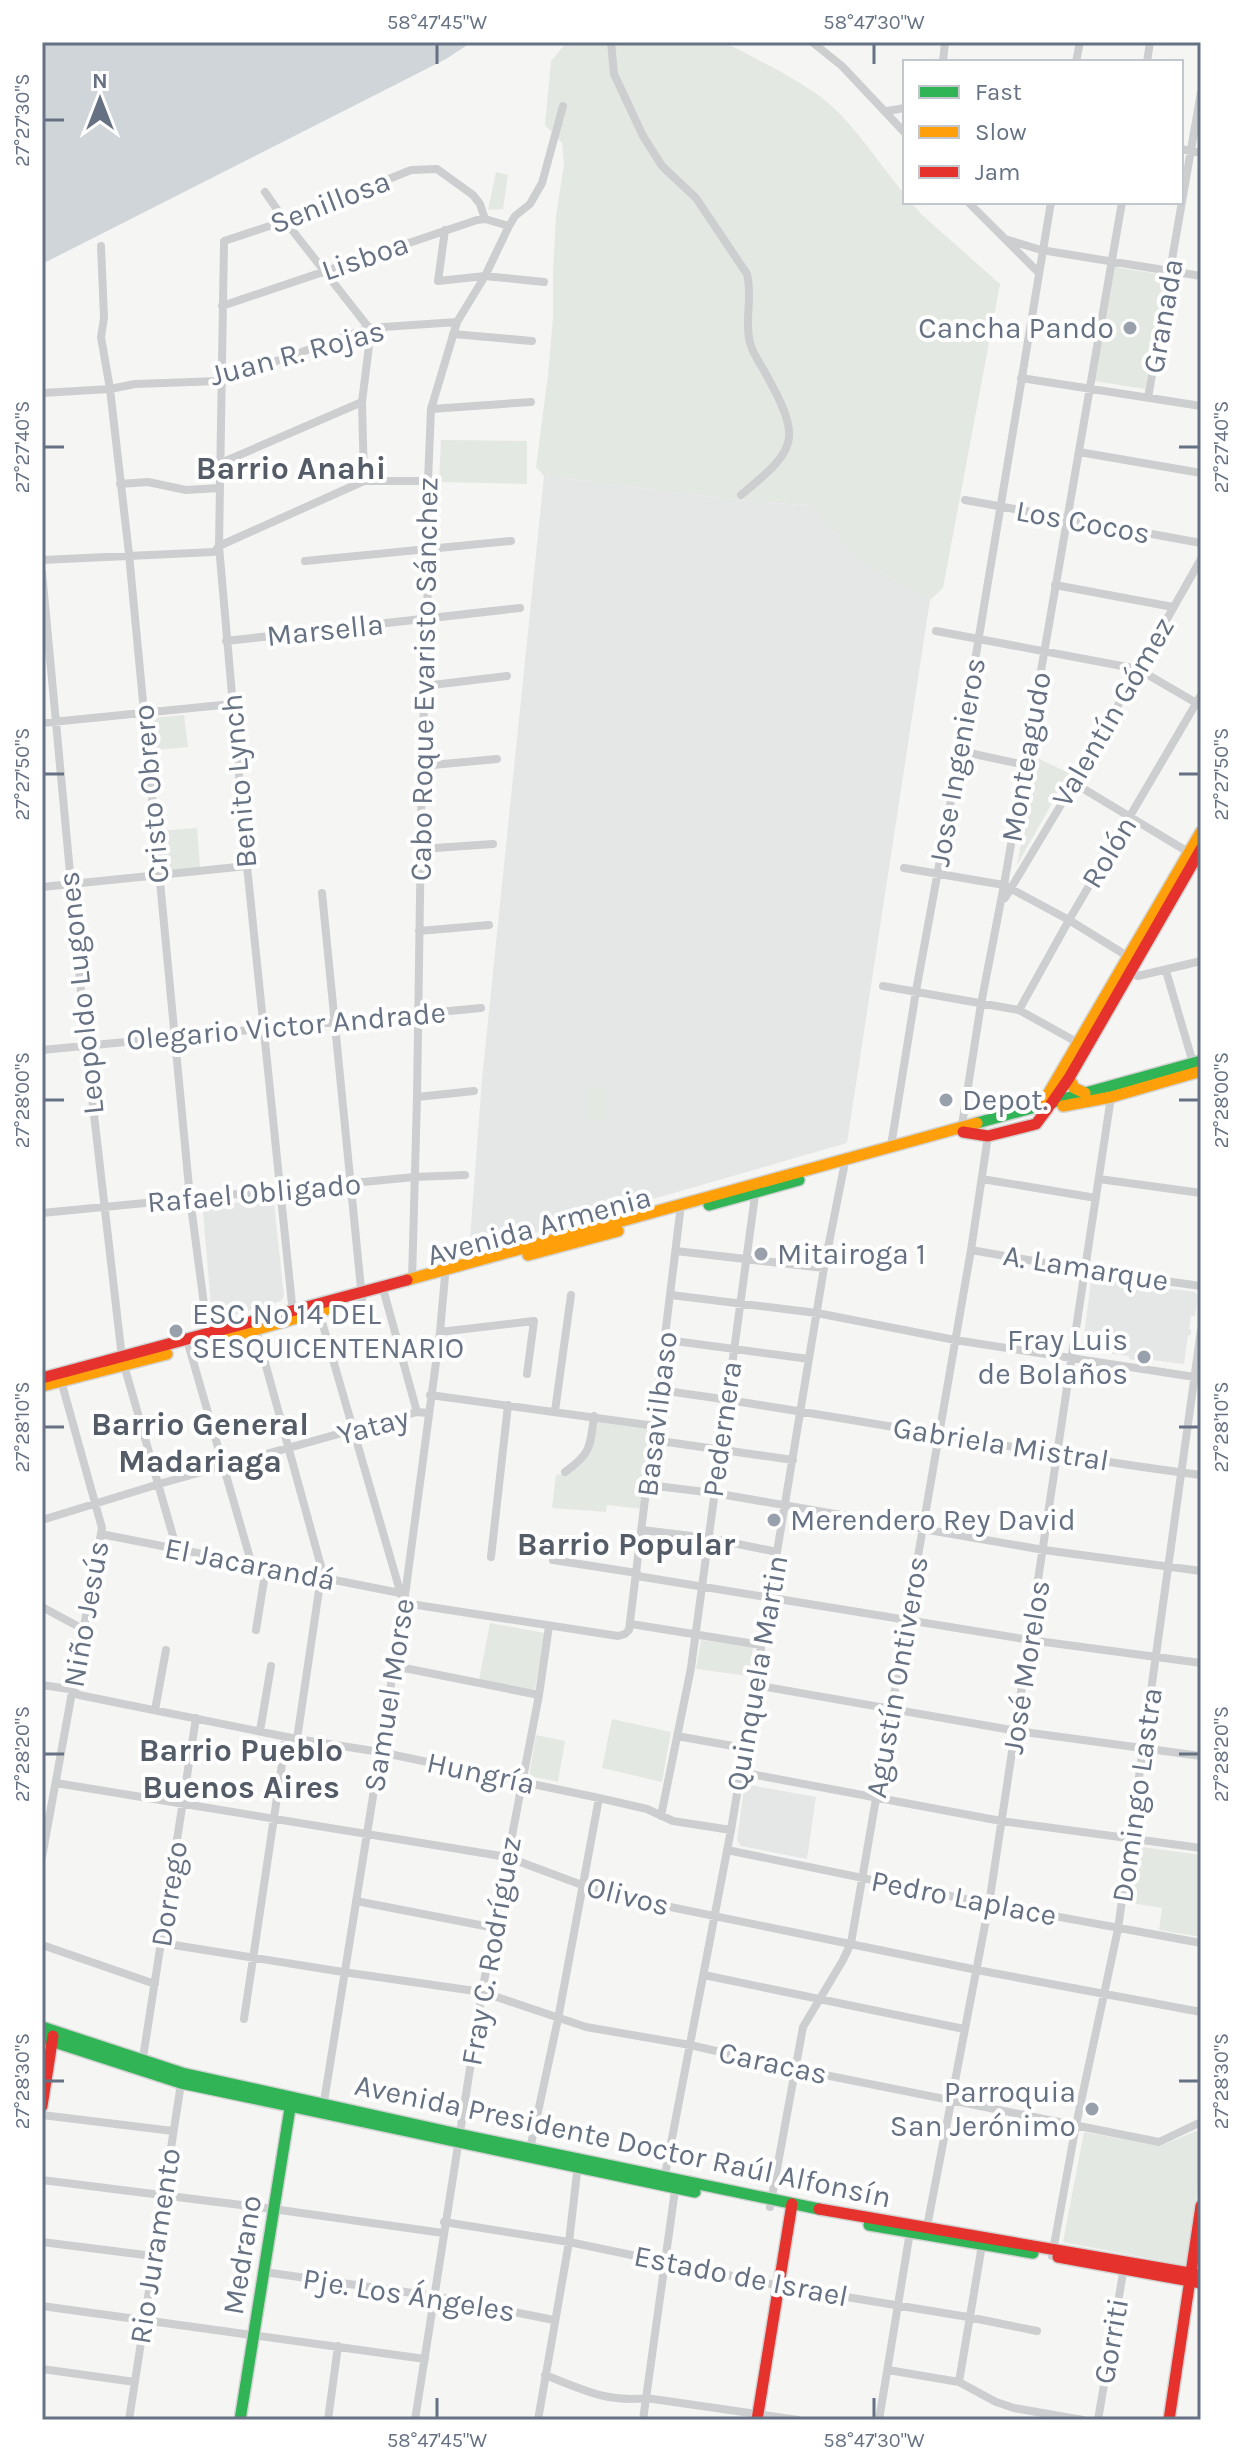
<svg xmlns="http://www.w3.org/2000/svg" width="1243" height="2462" font-family="Karla,sans-serif">
<style>
.built{fill:#e5e7e6}
.green{fill:#e4e8e2}
.water{fill:#cfd5d9}
.lines{fill:none;stroke-linecap:round;stroke-linejoin:round}
.fast-casing{stroke:#d2d3d3;stroke-width:14}
.slow-casing{stroke:#d2d3d3;stroke-width:14}
.jam-casing{stroke:#d2d3d3;stroke-width:14}
.street{stroke:#cdcecf;stroke-width:8}
.fast{stroke:#30b455;stroke-width:11}
.slow{stroke:#ff9f0a;stroke-width:11}
.jam{stroke:#e5322d;stroke-width:11}
.ticks{fill:none;stroke:#667283;stroke-width:3}
.poi-dot{fill:#98a0ab;stroke:#fff;stroke-width:3}
.labels{text-anchor:middle;dominant-baseline:central;stroke-width:8;stroke-linejoin:round;paint-order:stroke}
.street-label{font-size:30px;fill:#667283;stroke:#fff}
.poi-label{font-size:30px;fill:#667283;stroke:#fff;text-anchor:start}
.neighbourhood-label{font-size:32px;font-weight:bold;fill:#545c68;stroke:#fff}
.neatline{fill:none;stroke:#667283;stroke-width:3}
.ticks-label{font-size:20px;text-anchor:middle;fill:#667283}
</style>
<rect width="100%" height="100%" fill="#f5f5f4"/>
<path class="built" d="M544,476L729,499L811,506L861,562L930,600L847,1143L469,1252L482,1079Z
M269,1199L274,1203L284,1296L281,1301L219,1320L212,1317L203,1212L207,1206Z
M1095,1279L1195,1292L1198,1297L1195,1316H1191L1189,1329L1191,1330V1335H1188L1184,1364L1137,1358L1136,1360L1129,1359V1356L1082,1350L1091,1282Z
M750,1785L816,1797L807,1859L741,1846L737,1840L744,1789Z"/>
<path class="green" d="M567,42H724C758,60 814,86 839,113C863,138 883,168 905,195V202H911L921,214L1000,284L943,588L930,600L861,562L811,506L729,499L544,476L536,467L548,375L553,317V270L556,216L564,164L562,143L545,125L551,61Z
M496,172L508,175L503,209L488,210Z
M1114,267L1166,275L1145,389L1094,381Z
M441,440L527,441V484L439,482Z
M184,715L188,747L156,750L153,718Z
M1037,758L1069,773L1017,865Z
M197,828L200,868L162,871L158,831Z
M587,1087H606L605,1120H587Z
M596,1422L652,1430L642,1509L607,1505L606,1512L552,1508L556,1475C582,1474 587,1443 596,1422Z
M490,1623L545,1633L535,1690L479,1680Z
M701,1640L753,1647L749,1676L696,1669Z
M612,1719L671,1732L662,1782L602,1768Z
M536,1735L565,1741L558,1782L529,1776Z
M1134,1846L1201,1855V1937L1159,1930L1162,1908L1125,1902Z
M1201,2129V2159L1189,2266L1063,2242L1084,2132L1160,2146Z"/>
<path class="water" d="M42,42H472L446,59L42,264Z"/>
<g class="lines">
<g class="fast-casing">
<path id="fast" d="M977,1123L1201,1061
M709,1205L799,1180
M42,2027L182,2073L458,2134L819,2209
M42,2038L181,2083L695,2192
M869,2225L1033,2253
M240,2420L291,2102"/>
</g>
<g class="slow-casing">
<path id="slow" d="M1069,1078L1074,1088L1085,1093
M1043,1103L1201,832
M1063,1106L1111,1097L1201,1071
M528,1255L618,1231
M407,1280L977,1123
M219,1340L325,1310
M42,1386L167,1354"/>
</g>
<g class="jam-casing">
<path id="jam" d="M1051,1104L1069,1078L1201,849
M963,1132L988,1136L1036,1124L1048,1108
M42,1378L407,1280
M42,2106L53,2036
M819,2209L1201,2275
M1058,2257L1201,2283
M757,2420L792,2204
M1169,2420L1201,2206"/>
</g>
<path class="street" d="M611,42L614,74L643,136L662,166L696,198L747,274C753,297 744,320 750,343C753,354 761,365 767,376C802,440 797,449 741,495
M812,42L842,66L905,133
M943,62L945,42
M1076,62L1080,42
M1147,62L1150,42
M887,111L905,108
M1181,149L1201,153
M265,192L285,221L369,328V346L362,402L364,481
M968,202L1038,272
M445,230L438,281L485,276L544,282
M1005,239L1041,250L1201,276
M101,246L104,318L101,337L110,389L129,554L190,1198L208,1335L212,1342
M222,306L477,220L485,219L509,226
M453,334L532,341
M1021,378L1201,406
M42,393L110,389L135,384L220,381L369,328L457,322
M1148,398L1201,92
M431,409L531,402
M1079,452L1201,473
M221,463L362,402
M120,484L148,482L186,490L220,488
M965,500L1201,543
M42,560L214,552L219,546L364,481H428
M305,561L511,541
M42,572L86,1045L122,1358L177,1550
M1055,585L1173,607
M936,631L1138,669L1198,704
M226,641L520,608
M424,686L507,676
M42,723L232,704
M960,751L1025,765
M422,766L497,759
M1074,783L1193,855
M421,849L493,844
M904,868L1004,885L1069,920L1132,959
M42,887L247,866
M322,893L362,1299
M1005,898L1074,783L1201,559
M419,931L489,925
M1125,970L1138,976L1201,961
M1166,971L1193,1063
M883,986L1019,1010L1082,1045
M1019,1010L1069,920L1201,695
M42,1050L481,1008
M417,1097L474,1091
M962,1125L981,1004L1004,885L1122,202
M891,1146L916,991L960,751L1051,202
M982,1179L1096,1198
M1099,1179L1201,1193
M42,1213L415,1177L465,1175
M971,1250L1085,1270L1201,1286
M676,1251L824,1268
M412,1281L417,1097L422,766L429,550L428,481L431,409L457,322L485,276L509,226L515,216L530,204L542,183L563,106
M382,1285L417,1412
M671,1295L817,1313L955,1340L1201,1378
M318,1308L402,1598
M293,1314L247,866L219,546L224,241L285,221L411,170L437,169L473,195L480,204L485,219
M255,1326L322,1570L297,1739
M440,1332L534,1321L527,1374
M187,1340L252,1565
M667,1340L809,1359
M660,1390C841,1415 1020,1452 1201,1475
M430,1395L655,1426
M555,1411L571,1295
M653,1440L793,1460
M565,1472C591,1453 590,1448 594,1416
M648,1485L714,1493L1044,1550L1201,1571
M42,1520L159,1484L417,1412L428,1413
M642,1530L708,1538L777,1552
M101,1534L400,1593
M491,1557L508,1405
M553,1560L637,1573
M637,1576L1030,1640L1201,1663
M404,1603L618,1636L625,1634L629,1630L680,1213L677,1206
M42,1607L83,1629
M631,1624L761,1645
M256,1630L266,1568
M394,1666L539,1695
M42,1685L69,1689L79,1695L297,1739L380,1752L599,1798L647,1809L673,1821L731,1830
M755,1685L1017,1731L1201,1756
M155,1710L166,1650
M260,1731L271,1666
M677,1736L744,1748
M740,1772L1001,1821L1201,1848
M56,1783L507,1857L582,1885L646,1902L977,1970L1201,2012
M661,1816L691,1668L756,1188
M727,1850L989,1904L1201,1943
M42,1857L102,1528L60,1377
M356,1901L495,1928
M161,1943L343,1972L482,1992L586,2027L690,2045L795,2069L1159,2142L1201,2122
M42,1945L155,1984
M704,1975L964,2029
M244,2019L286,1737
M142,2064L196,1718
M323,2108L404,1603L440,1332L445,1276L443,1268
M42,2115L173,2131
M530,2149L558,2019L599,1798
M42,2180L273,2209L443,2233
M664,2180L731,1830L824,1268L844,1167L841,1160
M770,2207L803,2027L843,1960L851,1943L971,1250L988,1136
M444,2222L569,2242L780,2286L968,2317L1037,2331
M926,2232L989,1904L1111,1097
M42,2242L153,2256
M1052,2256L1076,2125L1118,1929L1201,1330
M264,2272L434,2296L554,2320
M42,2306L425,2359
M42,2369L135,2382
M888,2370L959,2382L996,2402L1014,2408L1083,2420
M545,2375C581,2389 608,2403 646,2398L798,2420
M959,2382L982,2245
M129,2420L182,2077
M328,2420L338,2346
M415,2420L482,1992L539,1695L549,1626
M538,2420L569,2242L578,2164
M643,2420L676,2183
M879,2420L910,2232
M1098,2420L1124,2267"/>
<use href="#fast" class="fast"/>
<use href="#slow" class="slow"/>
<use href="#jam" class="jam"/>
</g>
<path class="ticks" d="M437,44V64M874,44V64M44,120H64M44,447H64M1179,447H1199M44,774H64M1179,774H1199M44,1100H64M1179,1100H1199M44,1427H64M1179,1427H1199M44,1754H64M1179,1754H1199M44,2081H64M1179,2081H1199M437,2398V2418M874,2398V2418"/>
<g class="poi-dot">
<circle cx="1130" cy="328" r="8"/>
<circle cx="946" cy="1100" r="8"/>
<circle cx="761" cy="1254" r="8"/>
<circle cx="176" cy="1331" r="8"/>
<circle cx="1144" cy="1357" r="8"/>
<circle cx="774" cy="1520" r="8"/>
<circle cx="1092" cy="2109" r="8"/>
</g>
<g class="labels">
<g class="street-label">
<text transform="translate(330 202) rotate(-21)">Senillosa</text>
<text transform="translate(365 257) rotate(-19)">Lisboa</text>
<text transform="translate(1163 316) rotate(-80)">Granada</text>
<text transform="translate(297 353) rotate(-15)">Juan R. Rojas</text>
<text transform="translate(1083 522) rotate(10)">Los Cocos</text>
<text transform="translate(325 630) rotate(-6)">Marsella</text>
<text transform="translate(424 679) rotate(-89)">Cabo Roque Evaristo Sánchez</text>
<text transform="translate(1113 712) rotate(-60)">Valentín Gómez</text>
<text transform="translate(1026 757) rotate(-80)">Monteagudo</text>
<text transform="translate(957 762) rotate(-80)">Jose Ingenieros</text>
<text transform="translate(239 781) rotate(-95)">Benito Lynch</text>
<text transform="translate(151 794) rotate(-95)">Cristo Obrero</text>
<text transform="translate(1109 852) rotate(-59)">Rolón</text>
<text transform="translate(81 993) rotate(-96)">Leopoldo Lugones</text>
<text transform="translate(286 1026) rotate(-5)">Olegario Victor Andrade</text>
<text transform="translate(254 1193) rotate(-5)">Rafael Obligado</text>
<text transform="translate(539 1226) rotate(-15)">Avenida Armenia</text>
<text transform="translate(1086 1268) rotate(9)">A. Lamarque</text>
<text transform="translate(657 1414) rotate(-83)">Basavilbaso</text>
<text transform="translate(373 1426) rotate(-15)">Yatay</text>
<text transform="translate(722 1429) rotate(-82)">Pedernera</text>
<text transform="translate(1001 1444) rotate(9)">Gabriela Mistral</text>
<text transform="translate(250 1564) rotate(11)">El Jacarandá</text>
<text transform="translate(86 1614) rotate(-80)">Niño Jesús</text>
<text transform="translate(1026 1667) rotate(-81)">José Morelos</text>
<text transform="translate(757 1673) rotate(-80)">Quinquela Martin</text>
<text transform="translate(897 1677) rotate(-80)">Agustín Ontiveros</text>
<text transform="translate(389 1695) rotate(-81)">Samuel Morse</text>
<text transform="translate(481 1773) rotate(12)">Hungría</text>
<text transform="translate(1137 1795) rotate(-82)">Domingo Lastra</text>
<text transform="translate(169 1894) rotate(-81)">Dorrego</text>
<text transform="translate(628 1896) rotate(14)">Olivos</text>
<text transform="translate(964 1898) rotate(11)">Pedro Laplace</text>
<text transform="translate(491 1951) rotate(-80)">Fray C. Rodríguez</text>
<text transform="translate(773 2063) rotate(12)">Caracas</text>
<text transform="translate(623 2141) rotate(12)">Avenida Presidente Doctor Raúl Alfonsín</text>
<text transform="translate(155 2246) rotate(-81)">Rio Juramento</text>
<text transform="translate(242 2255) rotate(-81)">Medrano</text>
<text transform="translate(741 2276) rotate(11)">Estado de Israel</text>
<text transform="translate(409 2295) rotate(9)">Pje. Los Ángeles</text>
<text transform="translate(1111 2341) rotate(-80)">Gorriti</text>
</g>
<g class="poi-label">
<text x="1114" y="328" text-anchor="end">Cancha Pando</text>
<text x="962" y="1100">Depot.</text>
<text x="777" y="1254">Mitairoga 1</text>
<text x="192" y="1314">ESC Nº 14 DEL<tspan x="192" dy="34">SESQUICENTENARIO</tspan></text>
<text x="1128" y="1340" text-anchor="end">Fray Luis<tspan x="1128" dy="34">de Bolaños</tspan></text>
<text x="790" y="1520">Merendero Rey David</text>
<text x="1076" y="2092" text-anchor="end">Parroquia<tspan x="1076" dy="34">San Jerónimo</tspan></text>
</g>
<g class="neighbourhood-label">
<text x="291" y="468">Barrio Anahi</text>
<text x="200" y="1424">Barrio General<tspan x="200" dy="37">Madariaga</tspan></text>
<text x="626" y="1544">Barrio Popular</text>
<text x="241" y="1750">Barrio Pueblo<tspan x="241" dy="37">Buenos Aires</tspan></text>
</g>
</g>
<rect width="1243" height="2462" fill="none" stroke="#ffffff" stroke-width="88"/>
<rect x="903" y="60" width="280" height="144" fill="#ffffff" stroke="#c2c7cd" stroke-width="2"/>
<rect x="919" y="86" width="40" height="12" fill="#30b455" stroke="#c2c7cd" stroke-width="2"/>
<text x="975" y="100" font-size="24" fill="#667283">Fast</text>
<rect x="919" y="126" width="40" height="12" fill="#ff9f0a" stroke="#c2c7cd" stroke-width="2"/>
<text x="975" y="140" font-size="24" fill="#667283">Slow</text>
<rect x="919" y="166" width="40" height="12" fill="#e5322d" stroke="#c2c7cd" stroke-width="2"/>
<text x="975" y="180" font-size="24" fill="#667283">Jam</text>
<g transform="translate(100 100)" stroke="#ffffff" stroke-width="6" paint-order="stroke">
<path d="M0-6L14 30L0 20L-14 30Z" fill="#667283"/>
<text y="-12" font-size="22" font-weight="bold" text-anchor="middle" fill="#667283">N</text>
</g>
<rect x="44" y="44" width="1155" height="2374" class="neatline"/>
<g class="ticks-label">
<text x="437" y="29">58°47'45"W</text>
<text x="874" y="29">58°47'30"W</text>
<text transform="translate(22 120) rotate(-90)" y="7">27°27'30"S</text>
<text transform="translate(22 447) rotate(-90)" y="7">27°27'40"S</text>
<text transform="translate(1221 447) rotate(-90)" y="7">27°27'40"S</text>
<text transform="translate(22 774) rotate(-90)" y="7">27°27'50"S</text>
<text transform="translate(1221 774) rotate(-90)" y="7">27°27'50"S</text>
<text transform="translate(22 1100) rotate(-90)" y="7">27°28'00"S</text>
<text transform="translate(1221 1100) rotate(-90)" y="7">27°28'00"S</text>
<text transform="translate(22 1427) rotate(-90)" y="7">27°28'10"S</text>
<text transform="translate(1221 1427) rotate(-90)" y="7">27°28'10"S</text>
<text transform="translate(22 1754) rotate(-90)" y="7">27°28'20"S</text>
<text transform="translate(1221 1754) rotate(-90)" y="7">27°28'20"S</text>
<text transform="translate(22 2081) rotate(-90)" y="7">27°28'30"S</text>
<text transform="translate(1221 2081) rotate(-90)" y="7">27°28'30"S</text>
<text x="437" y="2447">58°47'45"W</text>
<text x="874" y="2447">58°47'30"W</text>
</g>
</svg>
